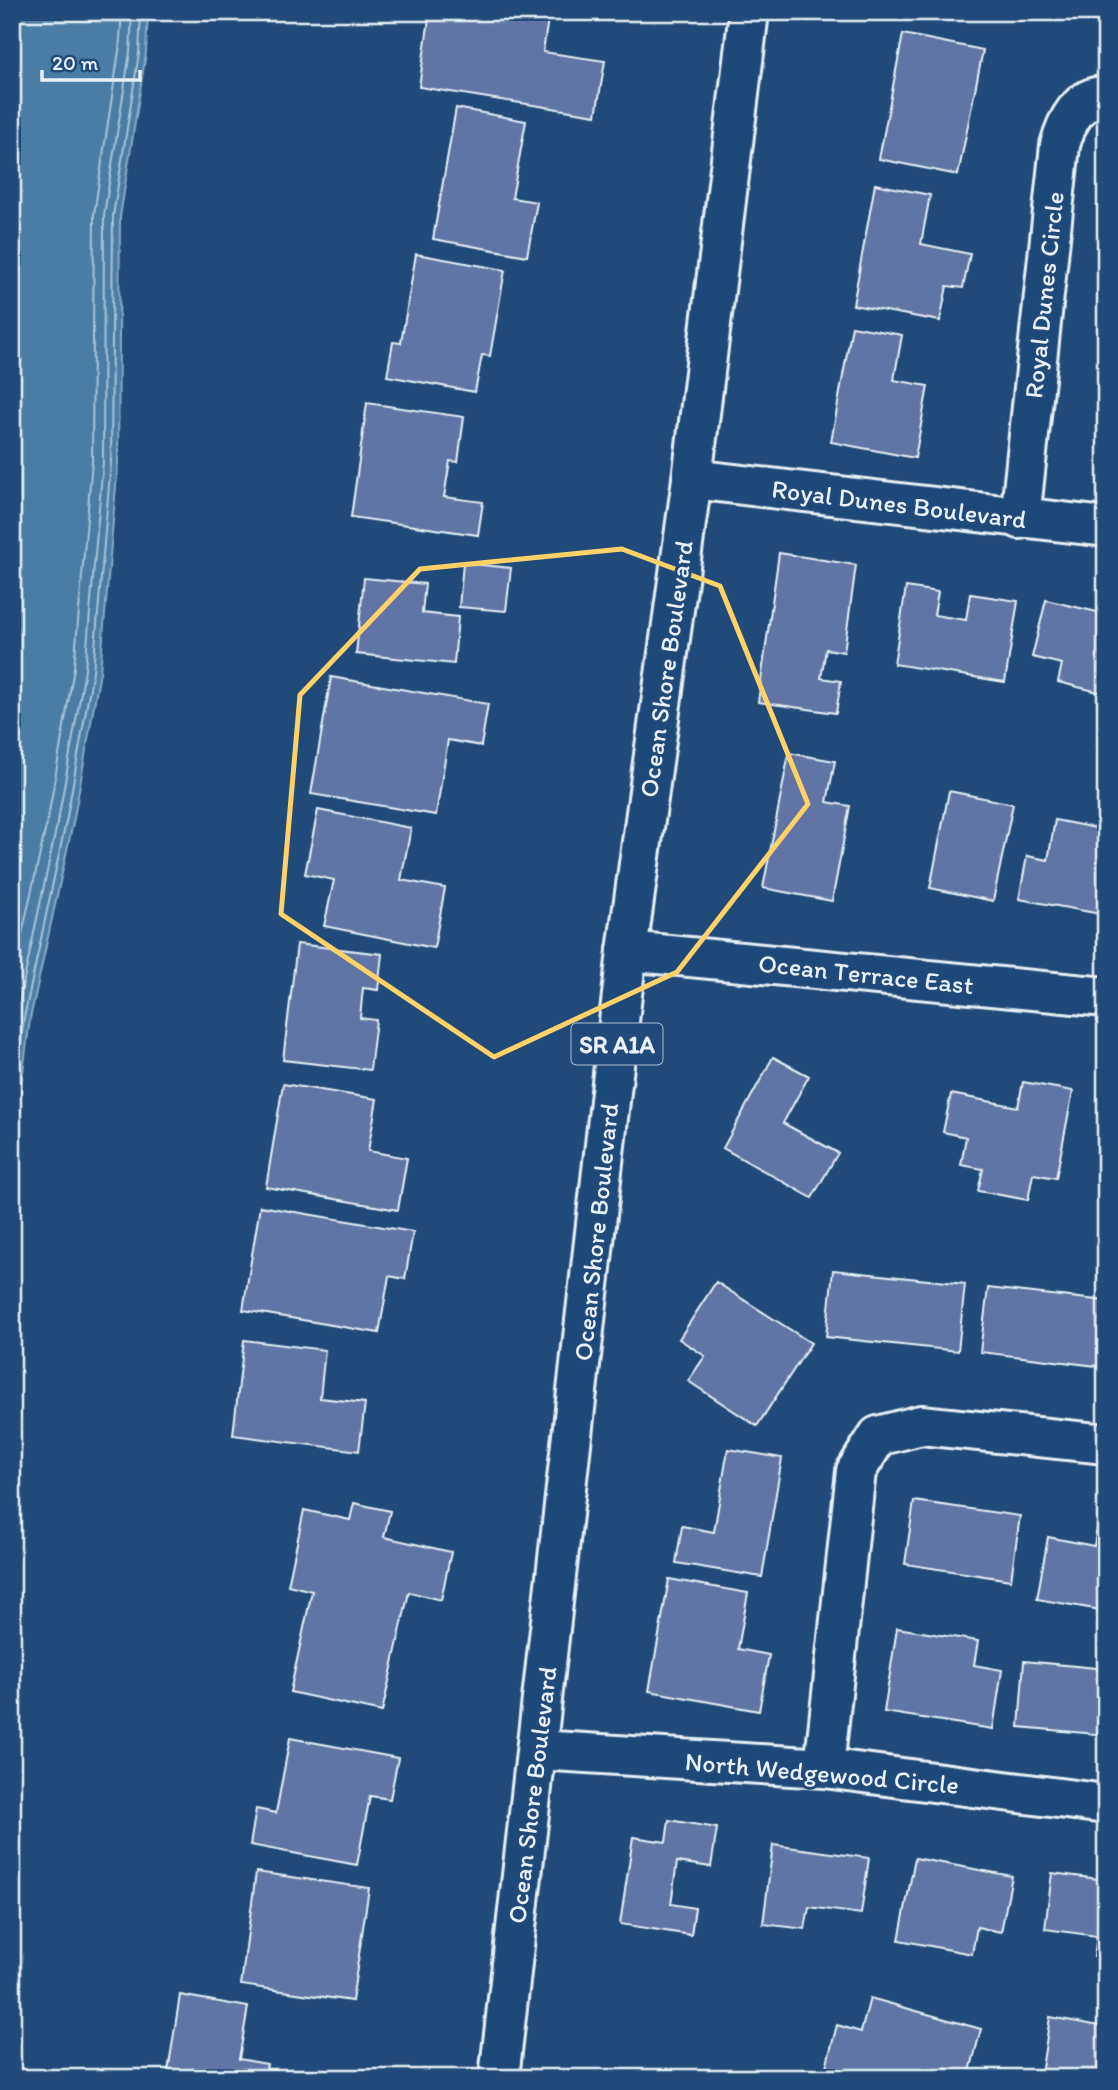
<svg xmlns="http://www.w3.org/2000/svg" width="1118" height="2090" font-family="Itim,sans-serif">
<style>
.water{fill:#487da5;stroke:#88abc6;stroke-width:2}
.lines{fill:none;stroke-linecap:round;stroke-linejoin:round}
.shore{stroke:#a8c3d7;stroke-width:2}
.building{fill:#6075a5;stroke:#e8f1f8;stroke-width:2}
.minor-casing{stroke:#e8f1f8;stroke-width:44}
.primary-casing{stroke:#e8f1f8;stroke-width:44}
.minor{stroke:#1f4a7a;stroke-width:38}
.primary{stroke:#1f4a7a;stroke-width:38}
.marked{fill:none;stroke:#ffd166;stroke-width:5;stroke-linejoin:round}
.labels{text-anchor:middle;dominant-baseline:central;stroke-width:6;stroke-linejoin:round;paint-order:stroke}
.shield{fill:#1f4a7a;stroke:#acbfd2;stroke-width:2}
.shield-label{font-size:24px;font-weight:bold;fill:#e8f1f8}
.street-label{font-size:26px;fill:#e8f1f8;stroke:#1f4a7a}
</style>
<rect width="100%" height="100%" fill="#1f4a7a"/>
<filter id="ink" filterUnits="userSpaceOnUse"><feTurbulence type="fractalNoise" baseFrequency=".0143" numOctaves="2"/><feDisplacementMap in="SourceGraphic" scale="14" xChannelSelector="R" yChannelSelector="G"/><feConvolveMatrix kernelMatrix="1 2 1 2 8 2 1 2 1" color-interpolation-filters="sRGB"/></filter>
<g filter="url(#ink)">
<path class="water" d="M12,12H148L146,53L120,217L118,463L100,672L74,818L30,1019L12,1156Z"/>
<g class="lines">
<path class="shore" d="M12,979L49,813L74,668L92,461L94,214L119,51L122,12
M12,1036L59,815L85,670L103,462L104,215L130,52L132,12
M12,1103L24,1018L67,817L93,671L111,462L113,216L139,53L141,12"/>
</g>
<path class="building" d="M430,12H549L543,52L605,61L596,115L419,87Z
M903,34L983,50L958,175L879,159Z
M456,108L526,121L512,198L537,202L527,256L433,239Z
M875,184L930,195L921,244L970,254L963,288L947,286L940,321L853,305Z
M416,254L505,270L490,356L482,355L475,392L387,376L393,342L401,343Z
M852,326L902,335L894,380L928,386L915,458L831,442Z
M1106,386V426L1102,425Z
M367,403L464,417L458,462L450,461L444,497L483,502L478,535L351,517Z
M779,553L856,565L844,652L826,649L821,678L841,681L836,713L758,702Z
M463,563L511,568L506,611L459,607Z
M364,578L425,584L422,613L458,617L454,664L356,654Z
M906,587L938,592L934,615L966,620L970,594L1018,601L1005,682L894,664Z
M1046,600L1106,614V694L1058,682L1062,664L1032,657Z
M331,677L488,704L481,746L448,740L436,815L311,794Z
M789,753L835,761L827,802L850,806L832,901L763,888Z
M949,791L1013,804L993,901L930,888Z
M318,810L411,828L401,880L445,888L434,948L324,926L334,880L305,874Z
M1055,820L1106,830L1101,854L1106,855V915L1019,899L1027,856L1048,860Z
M297,944L382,954L378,990L363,988L360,1018L376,1020L370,1070L283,1060Z
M773,1057L809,1076L783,1123L838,1153L812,1198L723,1148Z
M1023,1082L1073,1091L1056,1178L1033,1174L1028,1200L978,1191L983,1169L961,1165L966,1137L943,1132L951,1094L1018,1107Z
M283,1084L377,1099L368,1151L407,1158L398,1210L266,1187Z
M260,1206L413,1232L405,1279L389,1276L379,1333L243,1310Z
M833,1270L965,1284L958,1351L826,1337Z
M716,1282L811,1343L757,1426L688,1381L705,1356L679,1339Z
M988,1288L1106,1301L1105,1367L980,1352Z
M244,1340L325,1350L320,1398L365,1403L359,1451L233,1435Z
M728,1449L782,1458L762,1577L676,1563L682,1526L714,1532Z
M914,1501L1020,1516L1011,1580L905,1564Z
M354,1503L390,1511L384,1537L451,1552L441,1600L409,1592L382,1712L290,1692L312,1591L288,1585L304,1510L350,1520Z
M1099,1516L1106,1518V1611L1037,1599L1048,1537L1094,1546Z
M669,1579L748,1593L738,1649L769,1655L759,1711L649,1691Z
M897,1628L978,1641L974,1665L1002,1670L993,1729L884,1712Z
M1024,1661L1106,1669V1735L1019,1727Z
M290,1738L398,1758L390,1799L370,1796L357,1865L250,1845L256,1809L276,1813Z
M669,1820L717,1828L711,1867L677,1862L671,1904L695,1908L691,1935L620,1924L633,1837L666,1842Z
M773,1845L869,1858L861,1914L809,1907L805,1929L763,1924Z
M915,1858L1012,1876L1001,1932L977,1927L972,1954L899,1940Z
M256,1872L369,1888L352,2001L241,1985Z
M1052,1873L1106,1880V1958L1094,1957L1097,1936L1045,1929Z
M180,1995L248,2007L239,2059L267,2064L265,2078H167Z
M870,1998L981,2029L969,2075L944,2068L942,2078H823L837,2025L861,2032Z
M1050,2017L1106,2027V2078H1056L1041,2075Z"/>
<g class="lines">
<g class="minor-casing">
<path id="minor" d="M692,479L1106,527
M1020,519L1060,145C1066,123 1079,95 1106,96
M627,951L1106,997
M538,1750L824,1768L1106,1804
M824,1768L856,1471L878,1436L921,1425L1106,1444"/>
</g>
<g class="primary-casing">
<path id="primary" d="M499,2078L627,951L692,479L749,12"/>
</g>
<use href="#minor" class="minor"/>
<use href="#primary" class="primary"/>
</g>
</g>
<path class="marked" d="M622,549L720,586L808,804L677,972L494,1057L281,914L300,695L420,569Z"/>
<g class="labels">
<rect class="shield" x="571.5" y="1023.5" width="91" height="41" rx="5"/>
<g class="shield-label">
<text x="617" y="1044">SR A1A</text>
</g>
<g class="street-label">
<text transform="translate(1044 295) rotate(-84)">Royal Dunes Circle</text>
<text transform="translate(899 504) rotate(7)">Royal Dunes Boulevard</text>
<text transform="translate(666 669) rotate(-82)">Ocean Shore Boulevard</text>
<text transform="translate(866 974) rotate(6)">Ocean Terrace East</text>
<text transform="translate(596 1232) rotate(-84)">Ocean Shore Boulevard</text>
<text transform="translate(822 1773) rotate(5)">North Wedgewood Circle</text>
<text transform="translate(532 1795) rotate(-83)">Ocean Shore Boulevard</text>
</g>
</g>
<rect width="1118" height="2090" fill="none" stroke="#1f4a7a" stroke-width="42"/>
<rect x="21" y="21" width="1076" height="2048" fill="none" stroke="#e8f1f8" stroke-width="2.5" filter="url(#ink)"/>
<path d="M42 70v10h98v-10" fill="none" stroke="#e8f1f8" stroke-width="3.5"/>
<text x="52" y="70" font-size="21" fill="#e8f1f8" stroke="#1f4a7a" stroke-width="5" paint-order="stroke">20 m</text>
</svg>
